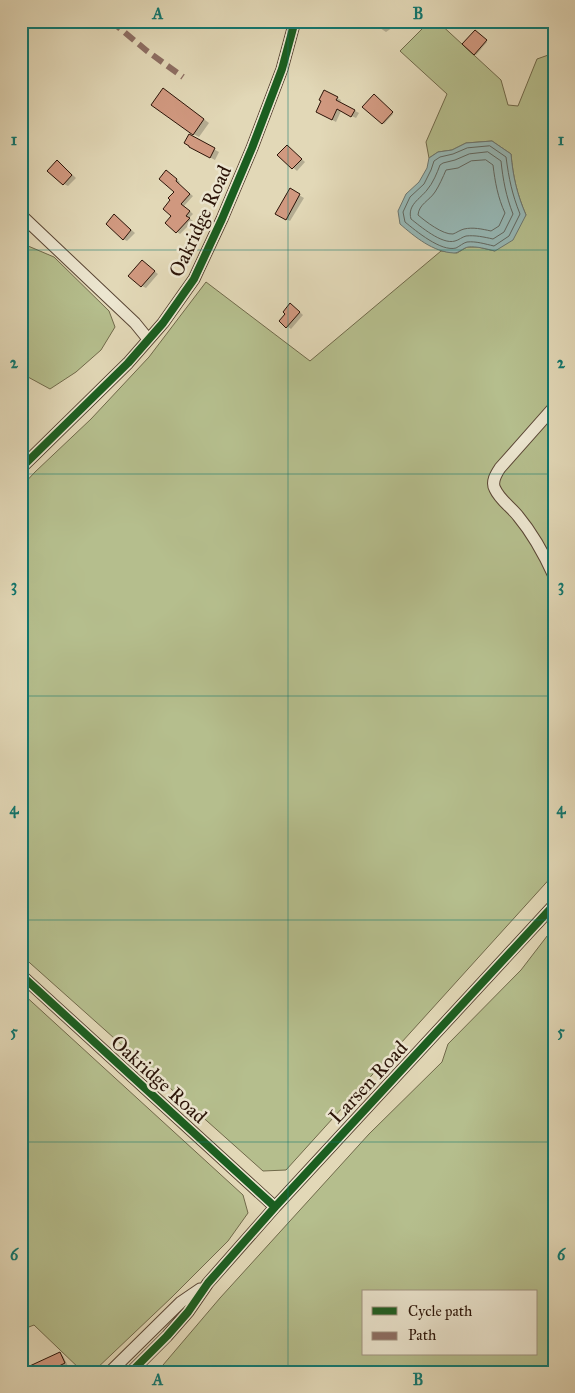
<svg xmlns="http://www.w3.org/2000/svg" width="575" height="1393" font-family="'IM FELL Great Primer',serif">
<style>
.green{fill:#b5be8d;stroke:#70694a;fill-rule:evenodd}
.water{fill:#96b8b6;stroke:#6b7670}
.shadow{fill:#0003}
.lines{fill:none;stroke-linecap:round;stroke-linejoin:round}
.shore{stroke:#60665f;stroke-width:1}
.building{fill:#d19980;stroke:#2b1408}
.minor-casing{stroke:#594534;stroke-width:13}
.minor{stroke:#ece6d0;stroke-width:11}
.quiet{stroke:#8d6e63;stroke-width:6;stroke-dasharray:12 6;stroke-linecap:butt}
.cycleway-casing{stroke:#ece6d0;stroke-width:11}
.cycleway{stroke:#1b5e20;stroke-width:8}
.grid{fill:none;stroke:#0f766e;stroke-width:1;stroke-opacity:0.55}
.labels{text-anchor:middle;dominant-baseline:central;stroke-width:5;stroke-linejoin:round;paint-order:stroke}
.street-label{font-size:20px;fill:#2b1408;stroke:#ece6d0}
.neatline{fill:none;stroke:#0f766e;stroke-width:2}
.grid-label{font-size:16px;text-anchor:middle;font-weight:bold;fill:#0f766e}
</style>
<rect width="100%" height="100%" fill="#e2d8b7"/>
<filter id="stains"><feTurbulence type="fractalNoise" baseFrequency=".004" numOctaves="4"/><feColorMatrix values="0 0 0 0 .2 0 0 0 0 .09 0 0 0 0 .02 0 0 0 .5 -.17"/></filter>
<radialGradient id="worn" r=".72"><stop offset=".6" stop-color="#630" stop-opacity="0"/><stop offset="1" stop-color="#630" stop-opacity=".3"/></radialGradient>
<path class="green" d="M430,21H437L501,80L508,105L518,106L537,59L554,53V874L286,1170L263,1171L21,955V487L35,472L91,419L149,357L206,282L310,361L441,251L457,253L467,247H478L495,251L526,215C517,194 513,177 511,154L492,141L466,143L452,150L438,152L429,158L426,142L447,94L400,51Z
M21,243L54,257L109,311L115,327L101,350L76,372L50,389L28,377L21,384Z
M554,927V1372H156L163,1365L220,1298L369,1134L442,1062L448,1044L521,970ZM364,1292H536V1354H364Z
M21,992L243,1195L248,1213L228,1241L172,1297L93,1372H83L34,1325L21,1330Z"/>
<path class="water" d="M492,141L511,154C513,177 517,194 526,215L513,240L495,251C486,249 477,246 468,247C463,248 459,253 454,253C433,252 415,237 400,224L398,211L406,194L419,182L427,168L429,158L438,152L452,150L466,143Z"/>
<path class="shadow" d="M376,21H402L386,32L380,28Z
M477,32L487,42L476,55L474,54Z
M324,91L341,100L340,103L359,113L356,118L341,111L336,122L317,112Z
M169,93L209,123L199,137L193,134Z
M376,96L393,114L384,124L383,123Z
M189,136L219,152L215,160L190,147Z
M287,146L305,162L297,171L279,155Z
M61,164L76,178L68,186L64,184Z
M170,174L180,182L178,184L193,196L184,206L193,214L189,218L193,221L180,234L177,232L173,216L172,200L176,191Z
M290,190L304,198L290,221L276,213Z
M118,218L135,233L127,241L123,239Z
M143,262L158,274L146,288L142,286Z
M294,307L303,315L291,329L287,326Z
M60,1354L63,1356L68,1366L57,1372H21Z"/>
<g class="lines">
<path class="shore" d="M490,146L506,157C509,179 512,194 520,214L509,236L494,246C485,244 476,241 467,242C463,243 460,246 456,248C441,252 416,231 405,222L403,212L410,197L424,184L431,170L434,161L440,157L453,154L467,148Z
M488,152L501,161C503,180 506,196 513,214L504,232L493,239C484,237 475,235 466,236C462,237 459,240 455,241C442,245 420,226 411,219C407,205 420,199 427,190C433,183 437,173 440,165L443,163L455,160L469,154Z
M486,160L493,165C495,182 498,198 505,213L499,226L491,231C482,229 473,227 464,229C460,230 456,233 453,234C443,235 425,221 418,215C419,204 429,201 435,192C439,186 443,177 446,170L458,168L471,161Z"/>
</g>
<path class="building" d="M475,30L487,40L474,55L462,44Z
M163,88L204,119L193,135L151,105Z
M324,90L338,97L336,100L355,110L351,117L337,109L332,120L316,112L321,101L319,100Z
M374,94L393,112L382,124L362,107Z
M189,134L215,148L210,158L189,147V146L184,143Z
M287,145L302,159L292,169L277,155Z
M57,160L72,175L63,185L47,171Z
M166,170L177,179L176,181L190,194L181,204L190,211L186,216L190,218L176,233L165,223L171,216L163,209L170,200L168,198L174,192L159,179Z
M290,188L300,194L286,220L275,214Z
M114,214L131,230L123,240L106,224Z
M142,260L155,271L141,287L128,276Z
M290,303L300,312L286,328L279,321L285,314L283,312Z
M60,1352L65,1363L53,1369L55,1372H21V1370Z"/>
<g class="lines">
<g class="minor-casing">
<path id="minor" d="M21,215L135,323L148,339
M554,407L500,468C496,474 491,482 495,489C500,500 511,507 518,516C533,534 544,554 554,576
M21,468L128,363L163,323L194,279L222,219L252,148L282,69L295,21
M21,975L275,1207
M110,1372L181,1302L200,1289
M131,1372L167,1336L188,1312L208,1283L275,1207L554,905"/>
</g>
<use href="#minor" class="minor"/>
<path class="quiet" d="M111,21L147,51L183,77"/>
<g class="cycleway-casing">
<path id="cycleway" d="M21,468L128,363L163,323L194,279L222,219L252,148L282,69L295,21
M21,975L275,1207
M131,1372L167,1336L188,1312L208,1283L275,1207L554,905"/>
</g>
<use href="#cycleway" class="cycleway"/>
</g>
<path class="grid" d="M288,21V1372M21,250H554M21,474H554M21,696H554M21,920H554M21,1142H554"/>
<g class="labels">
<g class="street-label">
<text transform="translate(200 221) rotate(-65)">Oakridge Road</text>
<text transform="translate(159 1079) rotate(42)">Oakridge Road</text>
<text transform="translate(368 1082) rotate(-47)">Larsen Road</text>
</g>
</g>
<rect width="575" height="1393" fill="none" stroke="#e2d8b7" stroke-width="55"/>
<rect x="362" y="1290" width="175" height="65" fill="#ece6d0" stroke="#9f9280"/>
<rect x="372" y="1307" width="25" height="8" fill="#1b5e20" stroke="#9f9280"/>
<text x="408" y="1316" font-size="15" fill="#2b1408">Cycle path</text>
<rect x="372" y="1332" width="25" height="8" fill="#8d6e63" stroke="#9f9280"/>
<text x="408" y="1340" font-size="15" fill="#2b1408">Path</text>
<rect x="28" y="28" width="520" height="1338" class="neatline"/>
<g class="grid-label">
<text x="158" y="19">A</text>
<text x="418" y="19">B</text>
<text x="14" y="145">1</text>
<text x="561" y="145">1</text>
<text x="14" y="368">2</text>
<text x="561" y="368">2</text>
<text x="14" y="591">3</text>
<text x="561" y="591">3</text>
<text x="14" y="814">4</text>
<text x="561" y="814">4</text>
<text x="14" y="1037">5</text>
<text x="561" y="1037">5</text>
<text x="14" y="1260">6</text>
<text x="561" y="1260">6</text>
<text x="158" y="1385">A</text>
<text x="418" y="1385">B</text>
</g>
<rect width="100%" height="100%" filter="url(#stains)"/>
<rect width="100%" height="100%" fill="url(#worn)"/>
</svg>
